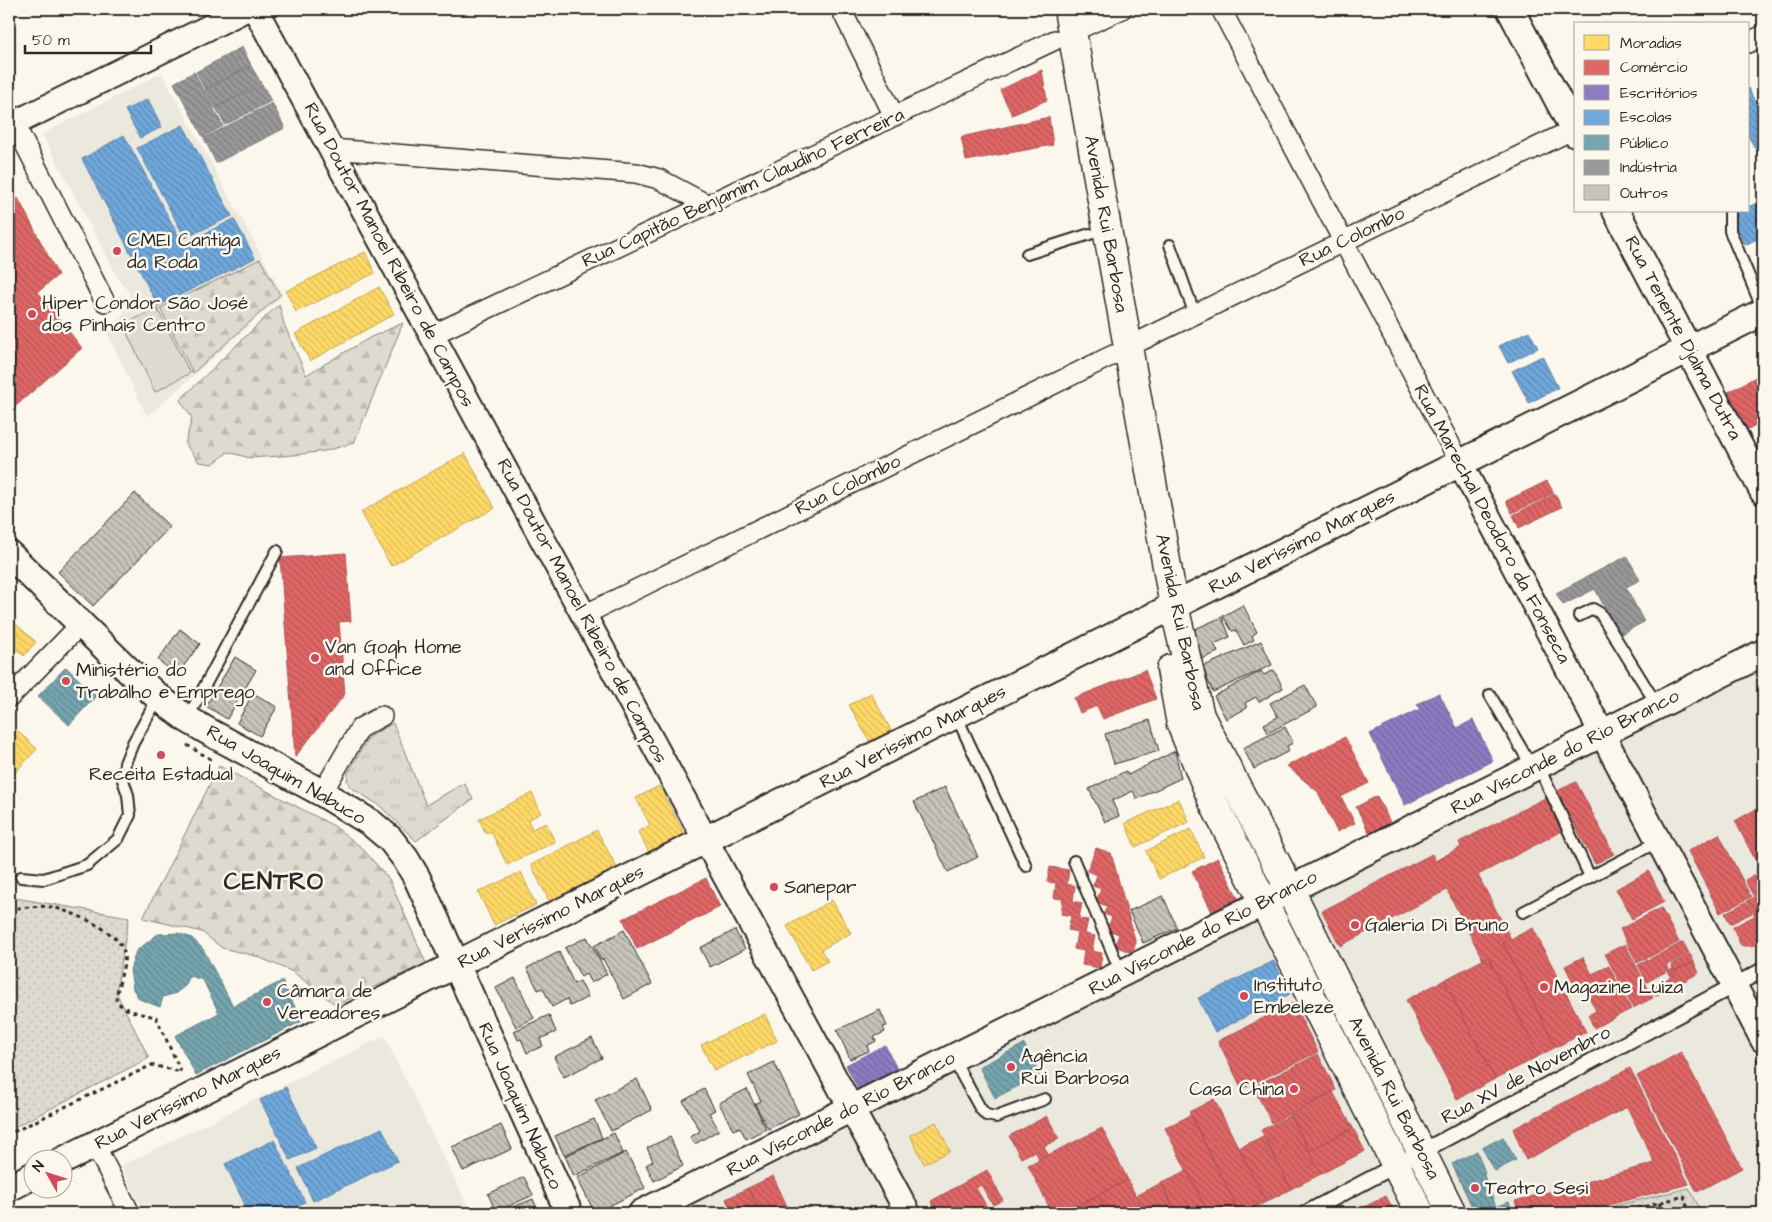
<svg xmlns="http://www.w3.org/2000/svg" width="1772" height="1222" font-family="'Architects Daughter',sans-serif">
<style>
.built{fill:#ebe8de;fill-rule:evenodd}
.grass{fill:url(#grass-tufts);stroke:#84827e}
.forest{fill:url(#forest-firs);stroke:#84827e}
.park{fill:url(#park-dots);stroke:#84827e}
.pitch{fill:#dddad0;stroke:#84827e}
.homes{fill:url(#homes-back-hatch);stroke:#bfa554}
.shops{fill:url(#shops-back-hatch);stroke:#aa5454}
.offices{fill:url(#offices-back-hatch);stroke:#706495}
.schools{fill:url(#schools-back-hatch);stroke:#5b82a7}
.public{fill:url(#public-back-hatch);stroke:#608087}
.industry{fill:url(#industry-back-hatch);stroke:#787878}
.building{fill:url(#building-back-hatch);stroke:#2b2b2b}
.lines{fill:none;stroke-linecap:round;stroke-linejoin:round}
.service-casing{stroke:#2b2b2b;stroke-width:14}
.pedestrian-casing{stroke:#2b2b2b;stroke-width:18}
.minor-casing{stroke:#2b2b2b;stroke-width:22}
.tertiary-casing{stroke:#2b2b2b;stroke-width:28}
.secondary-casing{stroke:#2b2b2b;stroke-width:30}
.primary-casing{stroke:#2b2b2b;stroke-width:31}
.path{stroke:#2b2b2b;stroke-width:3;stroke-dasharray:4 4;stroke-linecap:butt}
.service{stroke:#fbf7ec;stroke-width:10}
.pedestrian{stroke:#fbf7ec;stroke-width:14}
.minor{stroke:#fbf7ec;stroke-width:19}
.tertiary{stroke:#fbf7ec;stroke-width:24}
.secondary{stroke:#fbf7ec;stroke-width:26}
.primary{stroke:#fbf7ec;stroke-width:28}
.poi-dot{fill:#d1495b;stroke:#fbf7ec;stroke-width:2}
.labels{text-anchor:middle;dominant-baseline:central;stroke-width:5;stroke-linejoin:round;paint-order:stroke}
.street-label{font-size:19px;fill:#2b2b2b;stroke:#fbf7ec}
.poi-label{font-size:19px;fill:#2b2b2b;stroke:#fbf7ec;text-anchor:start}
.district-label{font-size:24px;font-weight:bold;letter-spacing:1px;fill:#2b2b2b;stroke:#fbf7ec}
</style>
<defs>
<pattern id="grass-tufts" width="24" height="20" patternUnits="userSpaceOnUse" patternTransform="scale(1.25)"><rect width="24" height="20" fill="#dddad0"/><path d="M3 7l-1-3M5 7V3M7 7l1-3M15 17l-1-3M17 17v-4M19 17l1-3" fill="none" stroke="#bebbb3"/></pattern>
<pattern id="forest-firs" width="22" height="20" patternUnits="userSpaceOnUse" patternTransform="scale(1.25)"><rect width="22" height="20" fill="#dddad0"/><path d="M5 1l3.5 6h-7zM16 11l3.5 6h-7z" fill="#bebbb3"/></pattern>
<pattern id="park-dots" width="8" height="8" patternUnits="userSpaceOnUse" patternTransform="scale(1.25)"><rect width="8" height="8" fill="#dddad0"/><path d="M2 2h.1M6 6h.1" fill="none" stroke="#bebbb3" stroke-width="1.8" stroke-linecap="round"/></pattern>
<pattern id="homes-back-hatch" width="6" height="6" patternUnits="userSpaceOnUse" patternTransform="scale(1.25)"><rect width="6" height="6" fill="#ffd966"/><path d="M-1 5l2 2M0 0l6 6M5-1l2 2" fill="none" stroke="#dbba59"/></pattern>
<pattern id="shops-back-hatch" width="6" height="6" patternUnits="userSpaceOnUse" patternTransform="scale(1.25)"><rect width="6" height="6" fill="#e06666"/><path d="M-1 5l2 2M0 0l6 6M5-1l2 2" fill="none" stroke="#b65454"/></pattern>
<pattern id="offices-back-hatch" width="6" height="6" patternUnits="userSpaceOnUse" patternTransform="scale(1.25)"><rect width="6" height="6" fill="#8e7cc3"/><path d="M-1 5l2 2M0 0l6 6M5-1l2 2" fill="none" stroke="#74669f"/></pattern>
<pattern id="schools-back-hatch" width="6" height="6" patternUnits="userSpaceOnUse" patternTransform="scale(1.25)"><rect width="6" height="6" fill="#6fa8dc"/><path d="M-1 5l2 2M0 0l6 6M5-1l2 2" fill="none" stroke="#5b89b3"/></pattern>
<pattern id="public-back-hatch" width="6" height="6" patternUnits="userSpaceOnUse" patternTransform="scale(1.25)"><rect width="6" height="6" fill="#76a5af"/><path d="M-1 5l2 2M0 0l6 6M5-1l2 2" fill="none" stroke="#61878f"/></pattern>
<pattern id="industry-back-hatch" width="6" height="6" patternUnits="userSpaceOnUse" patternTransform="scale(1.25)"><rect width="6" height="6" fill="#999"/><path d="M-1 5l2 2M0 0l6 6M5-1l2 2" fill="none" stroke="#7d7d7d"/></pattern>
<pattern id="building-back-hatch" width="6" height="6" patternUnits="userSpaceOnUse" patternTransform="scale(1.25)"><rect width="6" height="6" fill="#c7c4bc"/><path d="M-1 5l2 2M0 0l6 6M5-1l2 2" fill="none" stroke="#a29f99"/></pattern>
</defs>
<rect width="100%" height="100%" fill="#fbf7ec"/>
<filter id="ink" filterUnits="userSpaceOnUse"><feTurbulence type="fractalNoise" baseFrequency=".02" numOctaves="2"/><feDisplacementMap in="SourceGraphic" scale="10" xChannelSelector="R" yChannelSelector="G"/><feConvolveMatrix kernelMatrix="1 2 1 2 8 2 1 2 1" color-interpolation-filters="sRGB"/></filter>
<g filter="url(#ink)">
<path class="built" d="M162,73L283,295L147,417L105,328L120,319L130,303L129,292L119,280L42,134ZM148,99L162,127L140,138L125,111ZM183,125L232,216L185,238L137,148ZM125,135L183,244L234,219L255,258L158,306L82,159Z
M1763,636V1213H612Z
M384,1036L471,1213H371L368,1207L355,1213H283L305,1202L274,1140L225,1164L249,1213H144L121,1166ZM286,1087L316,1147L290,1160L261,1100ZM382,1128L398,1160L313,1201L298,1168Z"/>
<path class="grass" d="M393,723L426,805L464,783L473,799L416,841L379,805L350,787L347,781L348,773L369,737Z"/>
<path class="forest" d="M260,259L280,295L193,373L160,308Z
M279,304L284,324L306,375L371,337L403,323L354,443L325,451L294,455L250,458L228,452L213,464L199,462L185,444L192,418L180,400Z
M219,766L334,826L361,847L389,879L426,963L336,1005L293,972L256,956L222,948L202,932L143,918Z"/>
<path class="park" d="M9,897L129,917L116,992L149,1058L9,1130Z
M1689,1188L1702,1213H1585Z"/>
<path class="pitch" d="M157,308L190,373L155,392L123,325Z"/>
<path class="homes" d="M365,252L375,273L296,312L286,291Z
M379,287L394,314L310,361L295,334Z
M465,453L495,508L391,566L361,512Z
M9,618L36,642L24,656L11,645L9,648Z
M9,655L17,663L9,672Z
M871,693L892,732L871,744L849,705Z
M9,723L37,749L9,779Z
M659,786L685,835L650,854L638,832L650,825L636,798Z
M532,793L541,813L528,820L532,829L546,823L555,842L507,865L491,831L486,834L479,819Z
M1179,799L1189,822L1135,847L1125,823Z
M1191,829L1204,857L1159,879L1146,851Z
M597,830L617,868L550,903L531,865Z
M521,872L536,905L494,925L478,892Z
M832,900L851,933L821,950L828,961L811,970L787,926Z
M765,1014L777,1041L714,1071L701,1045Z
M936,1122L950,1151L924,1164L910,1135Z"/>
<path class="shops" d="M1042,70L1047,100L1012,115L1000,90Z
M1049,117L1053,145L966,161L961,137Z
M18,198L58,275L38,292L82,348L9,412V205Z
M1763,373V422L1741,434L1721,396Z
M1547,481L1554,493L1512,513L1506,501Z
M1555,494L1562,507L1519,528L1513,515Z
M346,553L351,621L339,622L345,694L295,757L280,558Z
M1145,670L1156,699L1103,719L1097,706L1080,713L1074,698Z
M1345,737L1369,783L1341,797L1355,823L1337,832L1318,792L1287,766Z
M1576,782L1614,854L1595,864L1557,791Z
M1377,796L1392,826L1371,836L1356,807Z
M1549,796L1566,829L1478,875L1511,939L1503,943L1556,1047L1539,1056L1488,957L1483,960L1447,890L1340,946L1322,911L1432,854L1435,861L1461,847L1459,842Z
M1763,805V884L1756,871L1760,869L1735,821Z
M1719,834L1751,897L1720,913L1688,851Z
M1096,848L1111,853L1136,943L1132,953L1115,946L1119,934L1107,930L1112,917L1104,914L1107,906L1096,902L1101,889L1093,886L1097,875L1087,871Z
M1218,858L1239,900L1213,914L1192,871Z
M1050,867L1069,870L1067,884L1075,886L1073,901L1082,903L1079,919L1088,920L1085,934L1095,936L1092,951L1102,953L1100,968L1082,965L1084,951L1074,949L1077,932L1068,930L1071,916L1061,914L1063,899L1054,898L1056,883L1047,882Z
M1649,871L1664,902L1632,919L1616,889Z
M1754,875L1763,892V931L1747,901L1754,897L1745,880Z
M706,878L720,907L637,949L623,919Z
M1746,902L1752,913L1730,924L1725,913Z
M1661,908L1679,942L1637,963L1620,929Z
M1754,916L1763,935V940L1752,946H1743L1740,944L1733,927Z
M1533,928L1586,1032L1556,1047L1503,943Z
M1683,942L1689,953L1666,965L1669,970L1647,982L1638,965Z
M1625,944L1653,998L1633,1008L1605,954Z
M1690,954L1694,962L1674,971L1671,964Z
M1488,957L1539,1056L1495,1079L1444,980Z
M1583,957L1592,974L1609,966L1631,1009L1594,1028L1588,1015L1596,1011L1582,983L1575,987L1565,966Z
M1694,962L1699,973L1680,983L1674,971Z
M1672,969L1679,984L1655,996L1650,987L1671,977L1668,971Z
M1444,980L1495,1079L1457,1099L1406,1000Z
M1293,1003L1318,1052L1242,1089L1218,1041Z
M1681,1052L1742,1168L1697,1192L1637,1076Z
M1318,1054L1336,1090L1272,1123L1253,1087Z
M1630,1068L1689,1184L1578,1213H1519L1515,1201L1655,1163L1627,1107L1526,1160L1513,1129Z
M1333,1092L1353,1128L1309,1151L1290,1115Z
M1214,1099L1266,1202L1243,1213H1240L1189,1112Z
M1191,1115L1240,1213H1208L1165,1128Z
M1291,1115L1321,1174L1291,1189L1261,1130Z
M1047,1116L1059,1139L1044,1146L1048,1154L1039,1159L1035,1151L1021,1158L1009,1136Z
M1102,1128L1128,1180L1062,1213H1052L1028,1165Z
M1353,1128L1365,1151L1321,1174L1309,1151Z
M1263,1136L1291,1189L1266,1202L1239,1148Z
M987,1170L1003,1200L993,1205L981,1185L976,1188L987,1207L975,1213H938L931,1201Z
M1187,1170L1208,1213H1176L1161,1183Z
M773,1176L787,1206L772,1213H760L748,1188Z
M1128,1180L1144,1213H1107L1098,1195Z
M1161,1183L1176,1213H1144L1136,1196Z
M748,1188L760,1213H732L726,1199Z
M1098,1195L1107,1213H1062Z
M1386,1196L1395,1213H1370L1366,1206Z
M1366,1206L1370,1213H1352Z"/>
<path class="offices" d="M1439,693L1457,728L1473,720L1493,761L1405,805L1370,734L1420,709L1417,704Z
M885,1045L897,1069L858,1089L846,1065Z"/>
<path class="schools" d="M1748,88L1763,116V146L1756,150L1748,136Z
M148,99L162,127L140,138L125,110Z
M183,125L232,216L185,238L137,148Z
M124,135L183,244L234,219L255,258L158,306L82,159Z
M1763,200V252L1757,239L1745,245L1731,216L1740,211H1748V207Z
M1529,331L1538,348L1508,363L1499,346Z
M1542,356L1558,388L1529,403L1512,371Z
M1274,961L1290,994L1215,1032L1198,998Z
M286,1087L316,1148L290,1160L260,1100Z
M382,1128L398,1161L313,1201L298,1168Z
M274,1140L305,1202L283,1213H249L225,1164Z"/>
<path class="public" d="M66,667L96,696L69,725L38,696Z
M178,933L192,938L203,949L233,1006L282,981L302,1021L196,1075L175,1036L219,1013L203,980L190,976L185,986L176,993L163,997L160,1007L139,999L133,989L130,970L136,951L158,934Z
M1024,1044L1040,1075L995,1098L979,1067Z
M1503,1137L1516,1160L1495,1171L1482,1148Z
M1477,1151L1485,1173H1483L1496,1207L1509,1202L1513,1213H1475L1452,1164Z"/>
<path class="industry" d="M242,47L251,65L205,89L196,72Z
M251,66L261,83L215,108L205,90Z
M194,72L223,126L203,137L174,83Z
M262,84L271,101L225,125L216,108Z
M272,103L285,128L216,163L204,138Z
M1627,556L1640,580L1626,587L1644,622L1619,635L1595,589L1563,605L1556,593Z"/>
<path class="building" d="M135,493L170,527L93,606L58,572Z
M1243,605L1257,632L1252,636L1254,640L1244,645L1236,630L1232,631L1223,616Z
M1222,617L1230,637L1214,644L1218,652L1200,660L1195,629Z
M180,629L200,644L177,675L158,660Z
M1261,641L1272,665L1213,692L1202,667Z
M235,657L256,670L227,719L206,706Z
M1274,670L1283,688L1259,702L1256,697L1245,703L1247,708L1226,719L1214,696L1261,671L1264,675Z
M1305,685L1317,707L1268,733L1264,724L1278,717L1270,703Z
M253,693L277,707L260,736L237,723Z
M1150,720L1159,751L1114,764L1105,734Z
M1285,727L1293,743L1287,746L1289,751L1254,769L1243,748Z
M1175,751L1181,778L1137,799L1133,791L1112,801L1119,816L1105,822L1089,789L1126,771L1128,775Z
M945,787L978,857L948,872L914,802Z
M1163,896L1177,928L1143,943L1129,911Z
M624,930L652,984L624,999L603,959L601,960L594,946Z
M735,930L745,949L710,967L700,948Z
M587,937L607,974L591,983L586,974L581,977L565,948Z
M559,952L574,984L580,981L588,997L570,1006L567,999L552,1007L543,988L538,990L527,968Z
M515,978L534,1018L516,1027L496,988Z
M880,1010L887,1026L883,1027L885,1032L874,1037L876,1041L867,1046L869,1051L850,1059L837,1030Z
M549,1015L556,1032L540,1039L543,1046L527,1053L521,1039L518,1040L514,1031Z
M592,1038L602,1058L564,1077L554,1057Z
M774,1062L799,1114L768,1129L755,1104L761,1101L748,1075Z
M637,1079L652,1110L611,1131L595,1100Z
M704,1089L715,1110L709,1113L719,1130L695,1144L690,1137L700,1131L683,1101Z
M747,1089L766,1129L746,1139L740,1127L733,1130L719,1103Z
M594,1119L602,1138L564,1155L555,1136Z
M501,1125L512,1149L463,1171L452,1147Z
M614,1133L623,1153L574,1176L565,1156Z
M670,1137L683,1166L654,1181L646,1165L653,1161L647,1148Z
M626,1152L645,1188L595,1213L577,1178Z
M524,1177L533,1195L496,1212L488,1194Z
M533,1199L539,1213H510L508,1209Z"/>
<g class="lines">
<g class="service-casing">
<path id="service" d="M1730,211V231L1763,310
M1170,245L1195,315
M1027,254L1090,234
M1579,616L1593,609L1600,613L1657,705
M1490,695L1532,767
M956,715L1026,866
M187,719L277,551
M1538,765L1590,877
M1074,861L1121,973
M21,877L44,879L87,865L118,839L130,815L128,795L123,780L125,763L133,743L158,698
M1523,912L1659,841
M953,1059L980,1108L986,1115L996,1117L1045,1099"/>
</g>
<g class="pedestrian-casing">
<path id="pedestrian" d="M1306,1213L1763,970"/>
</g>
<g class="minor-casing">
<path id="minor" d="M841,9L894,116
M1221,9L1460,463
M1072,32L1122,9
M1748,43L1763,35
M9,113L105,302
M331,149L636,173L659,179L708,205
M432,335L1055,40
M1128,347L1576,128
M584,615L1113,355
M9,696L10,697L81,624
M322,793L360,728L382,716
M95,1145L130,1213"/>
</g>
<g class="tertiary-casing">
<path id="tertiary" d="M255,9L908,1213
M9,126L246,9
M1460,463L1763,1040"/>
</g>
<g class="secondary-casing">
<path id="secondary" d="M1510,9L1576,134
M1616,211L1763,491
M9,554L128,670L158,697L187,719L211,733L322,793L371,823L390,839L405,858L417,878L569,1213
M62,1161L1763,312
M9,1188L32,1176
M642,1213L1763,653"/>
</g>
<g class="primary-casing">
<path id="primary" d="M1068,9L1174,606L1200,716L1285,880L1452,1213
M1171,669L1181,724L1213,802L1420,1213"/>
</g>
<path class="path" d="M187,745L212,760
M9,909C22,908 38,905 51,907C71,911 118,930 124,952C127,961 117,987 116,1000C124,1012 143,1014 156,1017L181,1072L152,1065L9,1134
M1757,1059L1763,1072
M1659,1203L1663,1213
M1622,1213L1684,1196L1689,1213"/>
<use href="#service" class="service"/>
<use href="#pedestrian" class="pedestrian"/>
<use href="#minor" class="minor"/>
<use href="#tertiary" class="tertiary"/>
<use href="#secondary" class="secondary"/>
<use href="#primary" class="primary"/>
</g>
</g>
<g class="poi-dot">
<circle cx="117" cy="251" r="5"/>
<circle cx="32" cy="314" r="5"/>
<circle cx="315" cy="658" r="5"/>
<circle cx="66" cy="681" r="5"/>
<circle cx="161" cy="755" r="5"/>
<circle cx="774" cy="887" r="5"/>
<circle cx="1355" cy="925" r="5"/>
<circle cx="1544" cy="987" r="5"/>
<circle cx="1244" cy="996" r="5"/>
<circle cx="267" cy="1002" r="5"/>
<circle cx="1011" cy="1067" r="5"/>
<circle cx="1294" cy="1089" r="5"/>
<circle cx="1475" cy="1188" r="5"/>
</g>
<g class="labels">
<g class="street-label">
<text transform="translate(743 188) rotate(-25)">Rua Capitão Benjamim Claudino Ferreira</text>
<text transform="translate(1106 224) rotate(80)">Avenida Rui Barbosa</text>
<text transform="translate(1352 237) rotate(-26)">Rua Colombo</text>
<text transform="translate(389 255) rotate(62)">Rua Doutor Manoel Ribeiro de Campos</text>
<text transform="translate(1683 338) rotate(62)">Rua Tenente Djalma Dutra</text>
<text transform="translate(848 485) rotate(-26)">Rua Colombo</text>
<text transform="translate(1492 524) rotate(62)">Rua Marechal Deodoro da Fonseca</text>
<text transform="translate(1302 542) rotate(-27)">Rua Veríssimo Marques</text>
<text transform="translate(582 611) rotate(62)">Rua Doutor Manoel Ribeiro de Campos</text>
<text transform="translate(1180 622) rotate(78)">Avenida Rui Barbosa</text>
<text transform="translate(913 737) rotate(-27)">Rua Veríssimo Marques</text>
<text transform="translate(1565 752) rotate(-27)">Rua Visconde do Rio Branco</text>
<text transform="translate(286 775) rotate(30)">Rua Joaquim Nabuco</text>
<text transform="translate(551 917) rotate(-27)">Rua Veríssimo Marques</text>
<text transform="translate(1203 933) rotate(-27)">Rua Visconde do Rio Branco</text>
<text transform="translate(1526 1075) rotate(-28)">Rua XV de Novembro</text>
<text transform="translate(188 1098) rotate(-27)">Rua Veríssimo Marques</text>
<text transform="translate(1394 1098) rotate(63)">Avenida Rui Barbosa</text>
<text transform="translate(520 1106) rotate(66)">Rua Joaquim Nabuco</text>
<text transform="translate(841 1114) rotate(-27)">Rua Visconde do Rio Branco</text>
</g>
<g class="poi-label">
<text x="127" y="240">CMEI Cantiga<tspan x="127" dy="22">da Roda</tspan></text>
<text x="42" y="303">Hiper Condor São José<tspan x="42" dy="22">dos Pinhais Centro</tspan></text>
<text x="325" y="647">Van Gogh Home<tspan x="325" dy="22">and Office</tspan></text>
<text x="76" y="670">Ministério do<tspan x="76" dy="22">Trabalho e Emprego</tspan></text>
<text x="161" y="774" text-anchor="middle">Receita Estadual</text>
<text x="784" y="887">Sanepar</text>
<text x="1365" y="925">Galeria Di Bruno</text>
<text x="1254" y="985">Instituto<tspan x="1254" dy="22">Embeleze</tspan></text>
<text x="1554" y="987">Magazine Luiza</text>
<text x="277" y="991">Câmara de<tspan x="277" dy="22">Vereadores</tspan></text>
<text x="1021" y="1056">Agência<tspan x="1021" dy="22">Rui Barbosa</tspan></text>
<text x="1284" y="1089" text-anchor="end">Casa China</text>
<text x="1485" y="1188">Teatro Sesi</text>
</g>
<g class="district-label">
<text x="274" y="882">CENTRO</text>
</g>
</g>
<rect width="1772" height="1222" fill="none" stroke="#fbf7ec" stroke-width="30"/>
<rect x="15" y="15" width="1742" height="1192" fill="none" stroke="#2b2b2b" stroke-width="2" filter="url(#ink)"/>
<rect x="1574" y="22" width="175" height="190" fill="#fbf7ec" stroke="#a8a59f"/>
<rect x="1584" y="35" width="25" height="15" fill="#ffd966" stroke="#a8a59f"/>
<text x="1620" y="48" font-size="15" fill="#2b2b2b">Moradias</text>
<rect x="1584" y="60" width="25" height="15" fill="#e06666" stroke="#a8a59f"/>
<text x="1620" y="72" font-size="15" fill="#2b2b2b">Comércio</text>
<rect x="1584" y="85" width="25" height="15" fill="#8e7cc3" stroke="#a8a59f"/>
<text x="1620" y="98" font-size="15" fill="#2b2b2b">Escritórios</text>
<rect x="1584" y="110" width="25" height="15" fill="#6fa8dc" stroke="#a8a59f"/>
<text x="1620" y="122" font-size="15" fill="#2b2b2b">Escolas</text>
<rect x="1584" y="135" width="25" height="15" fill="#76a5af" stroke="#a8a59f"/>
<text x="1620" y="148" font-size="15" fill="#2b2b2b">Público</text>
<rect x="1584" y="160" width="25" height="15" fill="#999999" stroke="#a8a59f"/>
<text x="1620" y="172" font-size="15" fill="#2b2b2b">Indústria</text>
<rect x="1584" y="185" width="25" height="15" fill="#c7c4bc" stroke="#a8a59f"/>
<text x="1620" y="198" font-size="15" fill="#2b2b2b">Outros</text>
<g transform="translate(48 1174) rotate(309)"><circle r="24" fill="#fbf7ec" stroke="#a8a59f"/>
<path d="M0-4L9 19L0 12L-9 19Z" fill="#d1495b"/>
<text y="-8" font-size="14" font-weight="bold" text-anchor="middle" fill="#2b2b2b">N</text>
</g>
<path d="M25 45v8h126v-8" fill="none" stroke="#2b2b2b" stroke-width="2.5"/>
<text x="32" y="45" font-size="15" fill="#2b2b2b" stroke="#fbf7ec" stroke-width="4" paint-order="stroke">50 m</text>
</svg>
